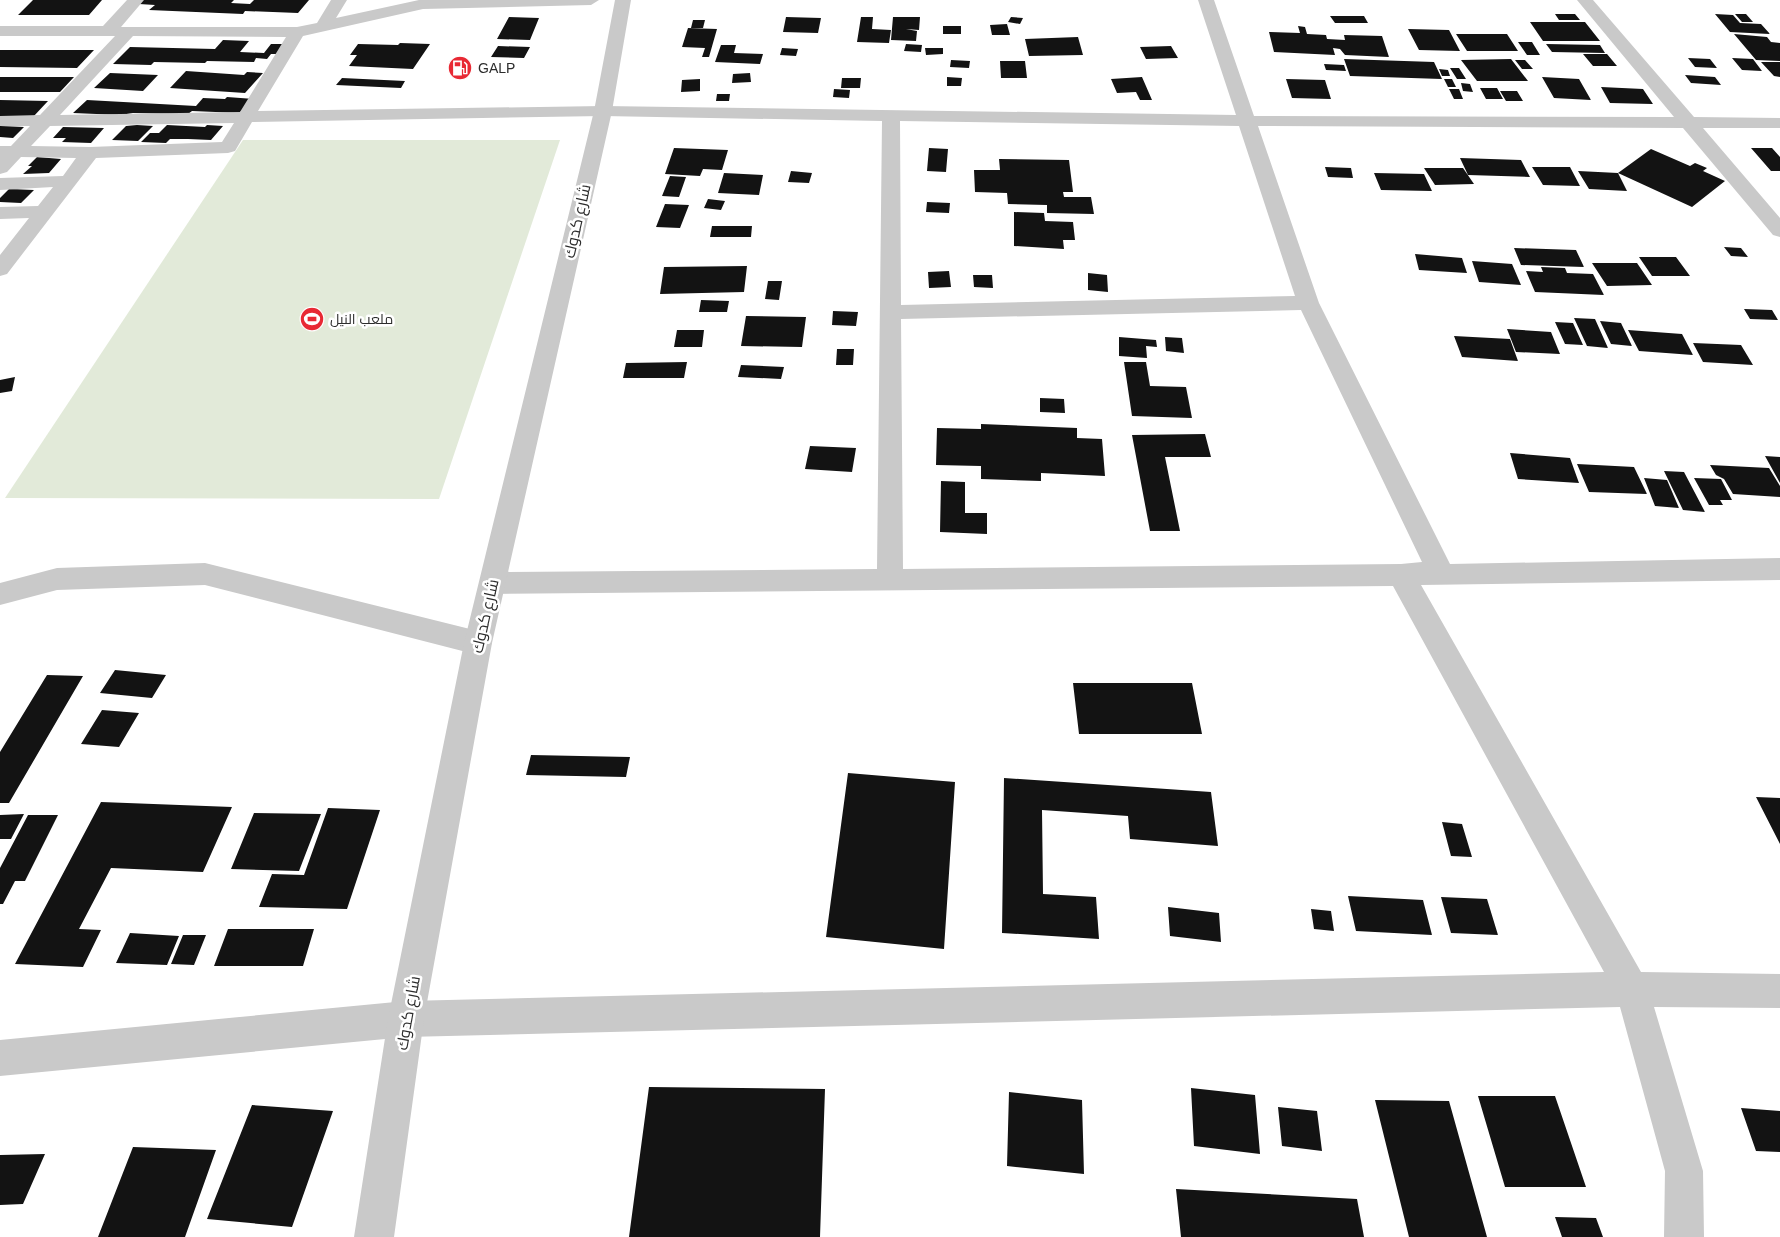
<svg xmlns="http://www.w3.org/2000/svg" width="1780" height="1237" font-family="Helvetica,Cairo,sans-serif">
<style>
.green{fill:#e2ead9}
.building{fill:#131313}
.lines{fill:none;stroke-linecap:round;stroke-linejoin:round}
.minor{fill:#c9c9c9;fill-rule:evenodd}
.tertiary{fill:#c9c9c9;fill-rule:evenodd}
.labels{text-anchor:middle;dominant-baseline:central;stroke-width:5;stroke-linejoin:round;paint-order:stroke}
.far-poi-label{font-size:14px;fill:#2c2c2c;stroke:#fff;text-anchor:start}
.street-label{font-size:16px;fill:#2c2c2c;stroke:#fff}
</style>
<rect width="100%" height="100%" fill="#fff"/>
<path class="green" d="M243,140H560L439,499L5,498Z"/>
<path class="building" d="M33,0H102L89,15H18Z
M143,0H234L231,3L250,4L254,0H309L298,13L245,11L243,14L149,10L155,5L139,4Z
M1555,14H1575L1580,20H1559Z
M1715,14L1733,15L1740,23L1761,24L1770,34L1730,32Z
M1735,14H1746L1753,22H1742Z
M1330,16H1364L1368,23H1335Z
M509,17L539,18L530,40L497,39Z
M786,17L821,18L818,33L783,32Z
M861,17H873L872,29L891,30L889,43L857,42Z
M893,17H920L919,30L906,29L917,31L916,41L891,40Z
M1011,17L1023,18L1020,24L1008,22Z
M693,20H705L703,28H691Z
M1530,22H1585L1600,41H1543Z
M1007,24L1010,35H992L990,25Z
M943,26H961V34H943Z
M1298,26L1305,27L1307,34L1326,35L1327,39L1345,40L1344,35L1382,36L1389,57L1345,55L1340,49L1333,48L1335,55L1274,52L1269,32L1300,33Z
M688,28L717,29L709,57H702L705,48L682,47Z
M1408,29L1449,30L1460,51L1419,50Z
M1456,34H1507L1518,51H1467Z
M1734,34L1767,37L1771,42L1780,43V61L1756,60Z
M1078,37L1083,55L1029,56L1025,39Z
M223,40L249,41L240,52L264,53L271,44H286L278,54H271L267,59L256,58L254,62L207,61L205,63L154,62L151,65L113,64L130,47L215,49Z
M1518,42H1532L1540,55H1527Z
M400,43L430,44L413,69L349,66L357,55H350L358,44L398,45Z
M906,44L922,45L921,52L904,51Z
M1546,44L1600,45L1605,53L1552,52Z
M721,45H736L734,53L763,54L760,64L715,62Z
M498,46L530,47L524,58L491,57Z
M1171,46L1178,58L1146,59L1140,47Z
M782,48L798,49L796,56L780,55Z
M925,48H943V54L926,55Z
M0,50H94L77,68L0,67Z
M1583,54H1607L1617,66H1593Z
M1688,58L1710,59L1717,68L1695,67Z
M1732,58L1753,59L1762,71L1742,70Z
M1344,59L1434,62L1442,79L1350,76Z
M1511,59L1528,81H1477L1461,60Z
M951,60L970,61L969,68L950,67Z
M1515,60H1525L1533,69H1522Z
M1000,61H1025L1027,78H1001Z
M1761,62H1780V77L1774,76Z
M1324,64L1344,65L1346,71L1326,70Z
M1450,68H1459L1466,79H1457Z
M1439,69L1448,70L1450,76H1442Z
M186,71L244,75L247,72L263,73L245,93L170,88Z
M110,73L158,75L143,91L94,88Z
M750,73L751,82L732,83L733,74Z
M1685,75L1715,77L1721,85L1691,83Z
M0,77H74L60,92H0Z
M947,77L962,78L961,86H947Z
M1142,77L1152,100H1140L1136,92L1117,93L1111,79Z
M1542,77L1579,79L1591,100L1554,98Z
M342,78L405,81L401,88L336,85Z
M842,78H861L860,88H841Z
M700,79V91L681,92L682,80Z
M1286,79L1325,80L1331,99L1292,98Z
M1444,79H1452L1456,87H1448Z
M1461,83L1470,84L1473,92L1463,91Z
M1601,87L1643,89L1653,104L1610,103Z
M1480,88H1497L1503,99H1486Z
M834,89L850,90L849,98L833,97Z
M1449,89H1459L1463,99H1454Z
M1500,91H1517L1523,101H1506Z
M717,94H730L729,101H716Z
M227,97L254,99L239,113L192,111L188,114L133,113L120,115L73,113L87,100L196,106L203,98L225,99Z
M0,100L48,101L33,117H0Z
M137,125L153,126L138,141L112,140L126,126Z
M167,125L205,127L207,125L223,126L211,140L188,139H170L166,143L141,142L150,133H159Z
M0,126L24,127L13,138L0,137Z
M63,127L104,128L91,143L62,142L66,138H53Z
M674,148L728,150L722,170L703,169L700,176L665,174Z
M929,148L948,149L946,172L927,171Z
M1751,148H1772L1780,157V171H1771Z
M1651,149L1690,166L1695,163L1707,168L1703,171L1725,181L1692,207L1618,173Z
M37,157L61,159L49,173L23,174L32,166H28Z
M1460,158L1521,160L1530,177L1468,175Z
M999,159L1069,160L1073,192H1063L1064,197H1091L1094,214L1047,213V205L1008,204L1007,193L975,192L974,170H1000Z
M1325,167L1351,168L1353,178L1328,177Z
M1532,167H1570L1580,186L1543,185Z
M1424,168H1463L1474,184L1435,185Z
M791,171L812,173L809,183L788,182Z
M1578,171L1618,173L1627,191L1589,189Z
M724,173L763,175L759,195L718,193Z
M1374,173L1424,174L1432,191L1381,190Z
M670,176L686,177L679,197L662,196Z
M9,189L34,190L21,203L0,202V198Z
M708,199L725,201L721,210L704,208Z
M927,202L950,203L949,213L926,212Z
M665,204L689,205L680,228L656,227Z
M1014,212L1044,213L1045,221L1073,222L1075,240H1063L1064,249L1014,246Z
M712,226H752L751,237H710Z
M1724,247L1741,248L1748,257L1731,256Z
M1514,248L1576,250L1584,267L1521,265Z
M1415,254L1462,258L1467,273L1419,270Z
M1639,257H1676L1690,276H1652Z
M1472,261L1512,264L1521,285L1479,282Z
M1592,263H1637L1652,285L1607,286Z
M747,266L744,292L660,294L664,267Z
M1541,267L1565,268L1567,273L1593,274L1604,295L1535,292L1526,271L1543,272Z
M949,271L951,287L929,288L928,272Z
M1088,273L1107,275L1108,292L1088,290Z
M973,275H992L993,288L974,287Z
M768,281H782L779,300L765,299Z
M701,300L729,301L727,312H699Z
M1744,309L1772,310L1778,320L1750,319Z
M833,311L858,312L856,326L832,325Z
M746,316L806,317L802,347L741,346Z
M1574,318L1595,319L1608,348L1587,346Z
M1600,321L1621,323L1632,346L1611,344Z
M1555,322L1573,323L1583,345L1565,344Z
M1507,329L1551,332L1560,354L1516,352Z
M677,330H704L702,347H674Z
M1628,330L1682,334L1693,355L1639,351Z
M1454,336L1510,339L1518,361L1462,357Z
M1119,337L1156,340L1157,347L1146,346L1147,358L1119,356Z
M1165,337L1182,338L1184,353L1166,351Z
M1693,343L1741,345L1753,365L1703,362Z
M837,349H854L853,365H836Z
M687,362L684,378H623L626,363Z
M1124,362H1146L1150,386L1186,387L1192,418L1132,416Z
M741,365L784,367L781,379L738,377Z
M15,377L12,391L0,393V380Z
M1040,398L1064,399L1065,413L1040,412Z
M981,424L1077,428V438L1102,439L1105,476L1041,473V481L981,479V466L936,465L937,428L981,429Z
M1205,434L1211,457H1165L1180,531H1150L1132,435Z
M810,446L856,448L852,472L805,469Z
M1510,453L1570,458L1579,483L1518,479Z
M1765,456L1780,457V483Z
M1577,464L1634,467L1647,494L1589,492Z
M1710,465L1769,468L1780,486V497L1733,494L1724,479L1716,475Z
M1664,471L1684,472L1705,512L1683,510Z
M1644,478L1667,480L1679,508L1655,506Z
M1694,478L1721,479L1732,500H1720L1723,505H1709Z
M941,481L965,482V513H987V534L940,532Z
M115,670L166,675L152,698L100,693Z
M47,675L83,676L9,803H0V752Z
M1073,683H1192L1202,734H1079Z
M102,710L139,713L119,747L81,744Z
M531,755L630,757L626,777L526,775Z
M848,773L955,782L944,949L826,937Z
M1004,778L1211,792L1218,846L1130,839L1128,816L1042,810L1043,894L1096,897L1099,939L1002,933Z
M1756,797L1780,798V844Z
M101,802L232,807L203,872L111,868L79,929L101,930L83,967L15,964Z
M328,808L380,810L347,909L259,907L272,874L304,875Z
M254,813L321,814L299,871L231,869Z
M24,814L11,839H0V815Z
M28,815H58L25,881H15L3,904H0V868Z
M1442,822L1462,824L1472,857L1451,856Z
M1348,896L1423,900L1432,935L1356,931Z
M1441,897L1487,899L1498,935L1451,933Z
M1168,907L1219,913L1221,942L1170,936Z
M1311,909L1331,911L1334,931L1314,929Z
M228,929H314L303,966H214Z
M130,933L179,936L167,965L116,963Z
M183,935H206L194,965L171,964Z
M649,1087L825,1089L820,1237H629Z
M1191,1088L1255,1095L1260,1154L1194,1146Z
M1009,1092L1082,1100L1084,1174L1007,1166Z
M1478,1096H1555L1586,1187H1505Z
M1375,1100L1449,1101L1487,1237H1409Z
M252,1105L333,1111L292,1227L207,1219Z
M1278,1107L1317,1111L1322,1151L1282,1146Z
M1741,1108L1780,1111V1152L1756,1151Z
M133,1147L216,1150L185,1237H98Z
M45,1154L23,1204L0,1205V1155Z
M1176,1189L1357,1199L1364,1237H1181Z
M1555,1217L1596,1218L1603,1237H1562Z"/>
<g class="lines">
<path class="minor" d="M127,0H144L121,27H297L317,23L331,0H347L336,18L419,0H599L591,5L423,9L303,36L258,111L603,106L1236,115L1198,0H1214L1254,116L1674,117L1577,0H1593L1694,117L1780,118V128H1703L1780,218V237L1773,235L1683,128L1258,126L1319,303L1450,564L1780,558V580L1421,585L1641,972L1780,974V1008L1654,1007L1703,1171L1704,1237H1664L1665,1171L1620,1007L406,1037L0,1076V1040L406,1001L1604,972L1393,586L492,594L483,591L479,583L483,575L492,572L877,569L882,121L603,116L252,122L235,151L228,153L96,158L7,274L0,276V255L29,218L0,219V207L38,206L53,187L0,190V178L63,176L76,158L21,157L7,172L0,174V146H11L30,126H0V116L40,115L115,36H0V26H103ZM133,36L286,37L240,112L60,115ZM900,121L1239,126L1295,296L901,305ZM234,123L222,142L90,147L31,146L50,126ZM1301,310L1422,562L1401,564L903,569L901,319Z
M205,563L478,631L488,635L492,643L488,651L478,655L205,585L57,590L0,605V583L57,568Z"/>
<path class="tertiary" d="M615,0H631L612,111L492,643L424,1019L394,1237H354L388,1019L464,643L594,111Z"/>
</g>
<defs>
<g id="fuel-disc" transform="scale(1.25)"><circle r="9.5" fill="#e82934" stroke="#fff"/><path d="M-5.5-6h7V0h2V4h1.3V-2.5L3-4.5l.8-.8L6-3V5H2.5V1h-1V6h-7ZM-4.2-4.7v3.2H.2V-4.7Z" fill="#fff"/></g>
<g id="stadium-disc" transform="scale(1.25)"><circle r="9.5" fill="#e82934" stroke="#fff"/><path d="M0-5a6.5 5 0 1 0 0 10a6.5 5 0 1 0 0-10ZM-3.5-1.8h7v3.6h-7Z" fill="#fff"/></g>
</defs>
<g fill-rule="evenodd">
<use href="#fuel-disc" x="460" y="68"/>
<use href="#stadium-disc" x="312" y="319"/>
</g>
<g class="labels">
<g class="far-poi-label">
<text x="478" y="68">GALP</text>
<text x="330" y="319">ملعب النيل</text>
</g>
<g class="street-label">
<text transform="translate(577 221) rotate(-77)">شارع كدوك</text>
<text transform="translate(485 616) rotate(-77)">شارع كدوك</text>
<text transform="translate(408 1013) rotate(-80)">شارع كدوك</text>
</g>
</g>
</svg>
